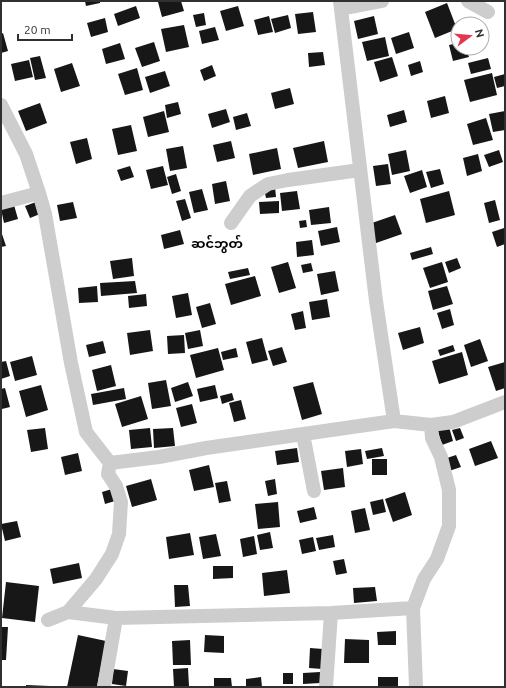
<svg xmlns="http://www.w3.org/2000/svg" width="506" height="688" font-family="Ubuntu,'Noto Sans Myanmar',sans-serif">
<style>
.building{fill:#171717}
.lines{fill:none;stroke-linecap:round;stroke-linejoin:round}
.street{stroke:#cdcdcd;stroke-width:14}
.labels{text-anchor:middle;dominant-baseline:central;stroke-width:4;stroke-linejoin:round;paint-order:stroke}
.quarter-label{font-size:13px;font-weight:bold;fill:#000;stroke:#fff}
</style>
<rect width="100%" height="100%" fill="#fff"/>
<path class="building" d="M85,1H100V3L86,6Z
M161,1H181L184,11L162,17L158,2Z
M447,3L457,29L435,38L425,12Z
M136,6L140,18L118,26L114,14Z
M238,6L244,26L226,31L220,11Z
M313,12L316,32L298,34L295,14Z
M204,13L206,25L196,27L193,15Z
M288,15L291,28L275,33L271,19Z
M269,16L273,32L258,35L254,20Z
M374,16L378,34L358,39L354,21Z
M105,18L108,32L91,37L87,23Z
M184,25L189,47L166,52L161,29Z
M215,27L219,40L202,44L199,31Z
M409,32L414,48L396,54L391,38Z
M3,33L8,51L1,53V34Z
M385,37L389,56L367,61L362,42Z
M154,42L160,61L142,67L135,48Z
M120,43L125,59L106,64L102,49Z
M458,43V48H466L469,57L453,61L449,45Z
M323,52L325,65L309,67L308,53Z
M40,56L46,78L35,80L30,58Z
M392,57L398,76L380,82L374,62Z
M488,58L491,69L471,74L468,63Z
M29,60L33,77L15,81L11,64Z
M420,61L423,72L411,76L408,65Z
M72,63L80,86L61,92L54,69Z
M212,65L216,76L204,81L200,70Z
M137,68L143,90L125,95L118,74Z
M165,71L170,86L150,93L145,77Z
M492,73L497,95L470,102L464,80Z
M505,74V86L497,88L494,77Z
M290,88L294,104L275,109L271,93Z
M445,96L449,113L431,118L427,101Z
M178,102L181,114L167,118L165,105Z
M40,103L47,123L26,131L18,111Z
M226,109L230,122L212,128L208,114Z
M404,110L407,122L390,127L387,115Z
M164,111L169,132L148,137L143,117Z
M505,111V130L493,132L489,114Z
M247,113L251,126L236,130L233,117Z
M486,118L493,140L473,145L467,124Z
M131,125L137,151L118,155L112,129Z
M87,138L92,159L76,164L70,142Z
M231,141L235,158L217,162L213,145Z
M324,141L328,162L298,168L293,148Z
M183,146L187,168L170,171L166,149Z
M277,148L281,169L253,175L249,154Z
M406,150L410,171L392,175L388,154Z
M499,150L503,162L489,167L484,155Z
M478,154L482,171L467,176L463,158Z
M388,164L391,184L376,186L373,166Z
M130,166L134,177L121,181L117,170Z
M163,166L168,185L151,189L146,170Z
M440,169L444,184L431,188L426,172Z
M422,170L427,187L410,193L404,176Z
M176,174L181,191L172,194L167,177Z
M226,181L230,201L215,204L212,184Z
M275,187L276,197L266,198L264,189Z
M202,189L208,210L194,213L189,192Z
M297,191L300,209L282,211L280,193Z
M449,191L455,215L426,223L420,199Z
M185,199L191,218L182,221L176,201Z
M495,200L500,220L489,223L484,203Z
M279,201V213L260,214L259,202Z
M36,202L40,214L30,218L25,206Z
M73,202L77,218L60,221L57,205Z
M14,205L18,219L4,223L1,209Z
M329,207L331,223L311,225L309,210Z
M395,215L402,234L376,243L369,224Z
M306,220L307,227L300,228L299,221Z
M337,227L340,242L321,246L318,231Z
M504,228L505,233V244L497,247L492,232Z
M180,230L184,244L164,249L161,235Z
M1,231L6,246L1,247Z
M312,240L314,255L297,257L296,242Z
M431,247L433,254L412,260L410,253Z
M132,258L134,276L113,279L110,261Z
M457,258L461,268L449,273L445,262Z
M288,262L296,288L279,293L271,267Z
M442,262L448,282L430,288L423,268Z
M311,263L313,271L303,273L301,265Z
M248,268L250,275L230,279L228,272Z
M335,271L339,291L321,295L317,274Z
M255,276L261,296L231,305L225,284Z
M135,281L137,293L101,296L100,283Z
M97,286L98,302L79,303L78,288Z
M447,286L453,304L433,310L428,291Z
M188,293L192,315L176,318L172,296Z
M146,294L147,306L129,308L128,296Z
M327,299L330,317L312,320L309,302Z
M210,303L216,324L202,328L196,307Z
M450,309L454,325L442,329L437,313Z
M303,311L306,328L295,330L291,314Z
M420,327L424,343L403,350L398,333Z
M150,330L153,351L130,355L127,333Z
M200,330L203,346L188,349L185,333Z
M184,335L185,353L168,354L167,336Z
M262,338L268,360L252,364L246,342Z
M480,339L488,361L471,367L464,345Z
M103,341L106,353L89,357L86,345Z
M453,345L455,351L440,356L438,350Z
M282,347L287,362L273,366L268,351Z
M218,348L224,370L196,378L190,355Z
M236,348L238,357L223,360L221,352Z
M462,352L468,375L439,384L432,361Z
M32,356L37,375L15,381L10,362Z
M6,361L10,376L1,379V362Z
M505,362V388L496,391L488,367Z
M111,365L116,386L97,391L92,370Z
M166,380L171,406L152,409L148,383Z
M188,382L193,396L175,402L171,388Z
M313,382L322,414L302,420L293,387Z
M41,385L48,410L26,417L19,391Z
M215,385L218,398L200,402L197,389Z
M5,388L10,407L2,409L1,389Z
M124,388L126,399L93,405L91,394Z
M232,393L234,400L222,404L220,396Z
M141,396L148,419L122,427L115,404Z
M241,400L246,419L234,422L229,403Z
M192,404L197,423L181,427L176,408Z
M449,427L453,441L442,445L438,431Z
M45,428L48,449L31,452L27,430Z
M150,428L152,447L131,449L129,430Z
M173,428L175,446L154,448L153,429Z
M460,428L464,438L456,441L452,430Z
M491,441L498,458L475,466L469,449Z
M297,448L299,462L277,465L275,451Z
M382,448L384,456L367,459L365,451Z
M361,449L363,464L347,467L345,451Z
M78,453L82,471L65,475L61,457Z
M456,455L461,467L449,471L444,459Z
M372,459H387V475H372Z
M209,465L214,487L194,491L189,470Z
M343,468L345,487L324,490L321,471Z
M151,479L157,500L132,507L126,486Z
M275,479L277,494L268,496L265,481Z
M227,481L231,501L219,503L215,483Z
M112,489L115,501L105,504L102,492Z
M405,492L412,515L393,522L385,499Z
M383,499L386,512L373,515L370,502Z
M278,502L280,527L258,529L255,504Z
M314,507L317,519L300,523L297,511Z
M365,508L370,530L355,533L351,511Z
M17,521L21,537L5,541L1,524Z
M270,532L273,548L260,550L257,535Z
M190,533L194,555L169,559L166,537Z
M216,534L221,556L203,559L199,537Z
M333,535L335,547L319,550L316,538Z
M254,536L257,554L243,557L240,539Z
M313,537L316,551L302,554L299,540Z
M344,559L347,573L336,575L333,561Z
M79,563L82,578L53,584L50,569Z
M213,566H233V578L213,579Z
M287,570L290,593L264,596L262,573Z
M6,582L39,586L35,622L2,618Z
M174,585H188L190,606L175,607Z
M375,587L377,601L354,603L353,588Z
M1,627H8L6,660H1Z
M396,631V645H378L377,632Z
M78,635L106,641L97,687H67Z
M205,635L224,636V653L204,652Z
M345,639L369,640V663H344Z
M190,640L191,665H173L172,641Z
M310,648L323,649L322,669L309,668Z
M188,668L189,686L174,687L173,669Z
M113,669L128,671L126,686L112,684Z
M320,672V683L303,684V673Z
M283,673H293V684H283Z
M261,677L262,687H246V679Z
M378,677H398V687H378Z
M214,678H231L232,687H214Z
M26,685L50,686V687H26Z"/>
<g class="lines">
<path class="street" d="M340,1L376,301L394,421
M468,1L488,12
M341,9L382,1
M1,105L26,154L39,193L45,214L71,363L86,432L110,463L108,474L116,486L121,502L119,534L112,554L96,579L68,612L48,620
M1,203L39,193
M231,223L250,196L268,184L288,180L360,170
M303,434L314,491
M110,463L159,457L206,448L394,421L431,425L453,422L505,402
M68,612L116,618L331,613L413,608
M104,687L116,618
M326,687L331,613
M416,687L413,608L424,579L437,559L449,526V490L441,457L432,438L431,425"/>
</g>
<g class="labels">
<g class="quarter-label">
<text x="217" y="243">ဆင်ဘွတ်</text>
</g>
</g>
<rect width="506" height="688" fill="none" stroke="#303030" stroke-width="4"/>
<g transform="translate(470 36) rotate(74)"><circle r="19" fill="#ffffff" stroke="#acacac"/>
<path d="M0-3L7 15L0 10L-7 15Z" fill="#e33750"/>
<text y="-6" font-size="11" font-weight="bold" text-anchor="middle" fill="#303030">N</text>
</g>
<path d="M18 34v6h54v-6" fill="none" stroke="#303030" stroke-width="2"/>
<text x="24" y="34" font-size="12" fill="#303030" stroke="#ffffff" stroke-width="3" paint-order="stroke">20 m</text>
</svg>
